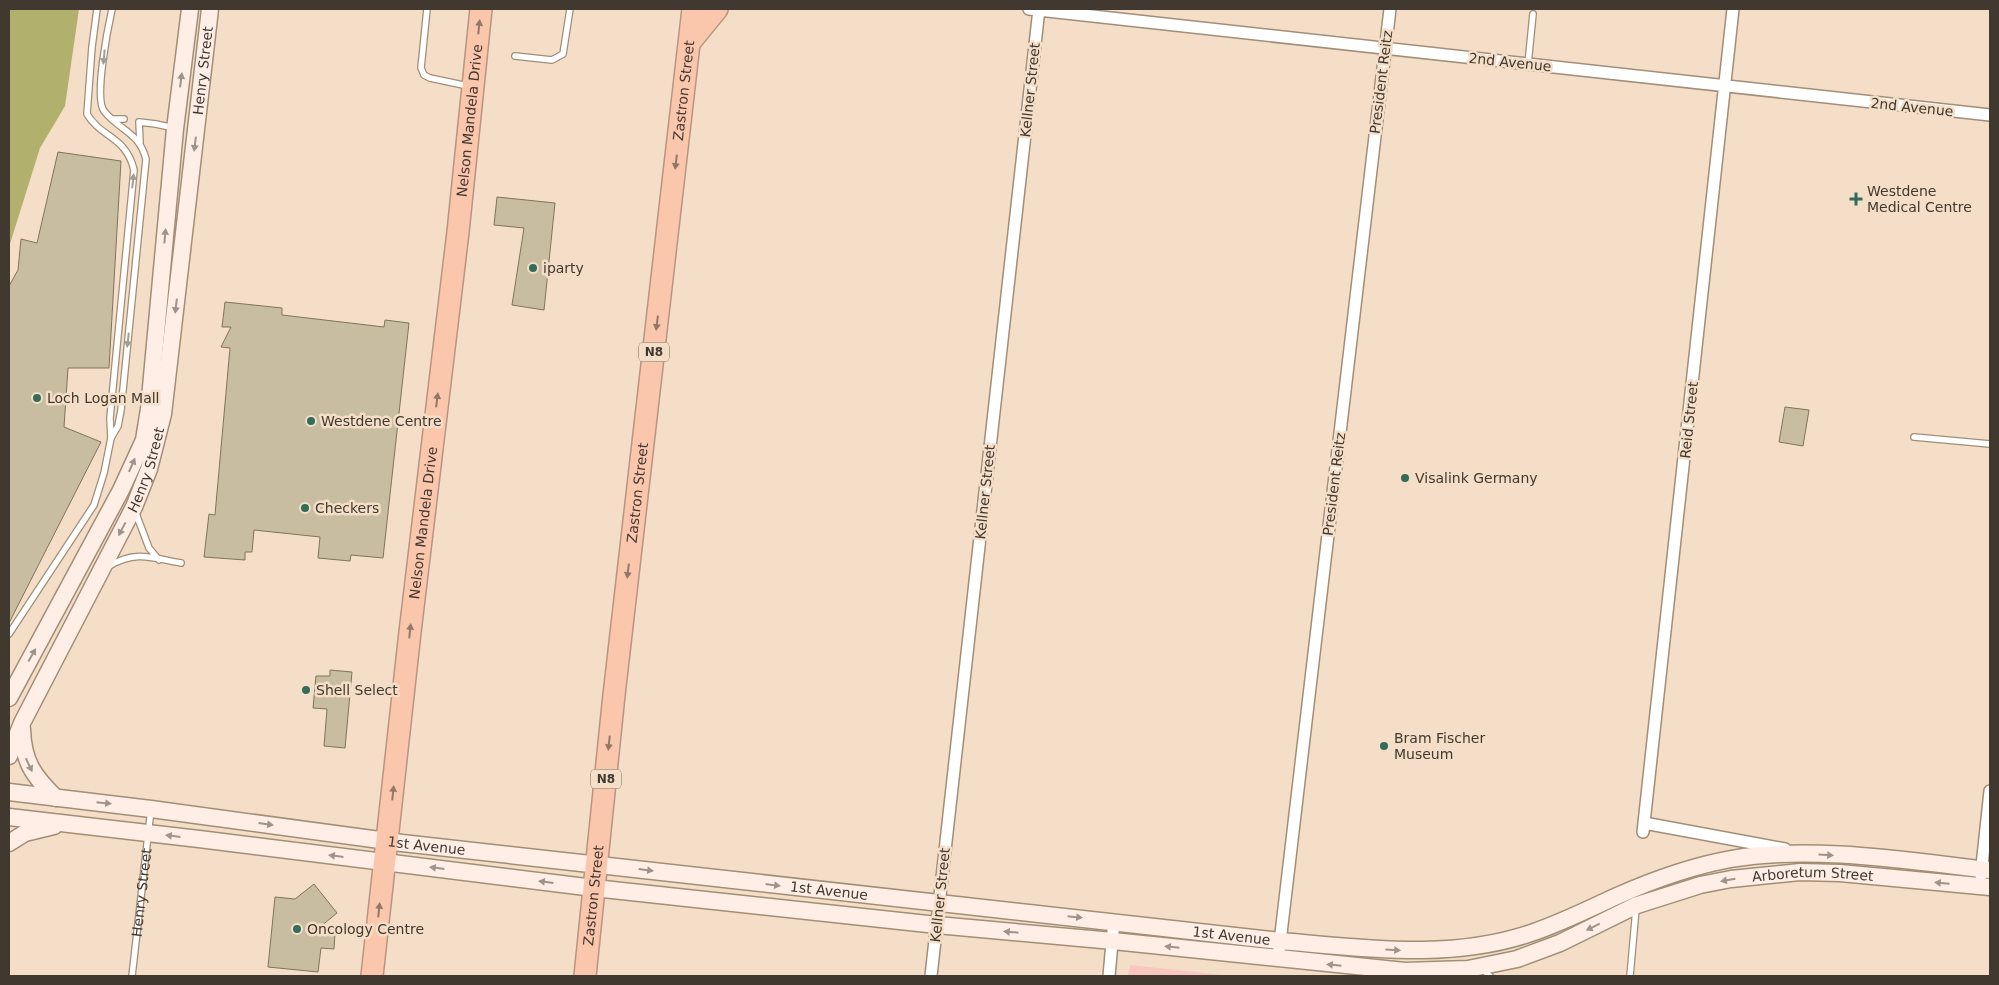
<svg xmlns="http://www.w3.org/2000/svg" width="1999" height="985" font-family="'DejaVu Sans',sans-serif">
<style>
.green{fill:#f9c7bf}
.water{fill:#b1b16d}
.building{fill:#c8bda1;stroke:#7f745a}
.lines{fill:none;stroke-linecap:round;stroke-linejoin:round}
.lane-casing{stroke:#a28d77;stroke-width:8}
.street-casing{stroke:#a28d77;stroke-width:14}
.secondary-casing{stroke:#a28d77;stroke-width:19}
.highway-casing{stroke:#b99480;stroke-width:24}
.lane{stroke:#fff;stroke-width:5.5}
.street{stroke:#fff;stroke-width:11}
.secondary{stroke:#feeee6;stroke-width:16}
.highway{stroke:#fac6ac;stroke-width:21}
.oneway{fill:#947867}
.oneway2{fill:#a09c97}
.oneway3{fill:#a0938a}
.poi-dot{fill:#316d58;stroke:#f5dec7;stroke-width:2}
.labels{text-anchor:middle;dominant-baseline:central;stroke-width:5;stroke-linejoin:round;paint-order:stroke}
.shield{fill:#f5dec7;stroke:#776a5d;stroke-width:1}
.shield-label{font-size:12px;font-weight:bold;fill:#41382f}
.street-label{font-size:14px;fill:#41382f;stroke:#f5dec7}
.poi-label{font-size:14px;fill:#41382f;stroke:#f5dec7;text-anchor:start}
</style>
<rect width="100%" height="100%" fill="#f5dec7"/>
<path class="green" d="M1130,965L1232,976H1128Z"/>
<path class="water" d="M9,9H79L65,106L40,148L9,247Z"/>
<path class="building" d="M58,152L121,161L109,368H68L64,427L101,442L9,623V286L18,270L21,239L37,243Z
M497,197L555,203L544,310L512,305L524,228L494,225Z
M225,302L282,308V315L384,327L385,320L409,323L383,558L351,555L350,561L318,558L320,537L254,530L252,552H245V560L204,557L209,514L215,515L230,348L221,347L231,327H222Z
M1785,407L1809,410L1803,446L1779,442Z
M330,670L352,672L345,748L324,746L327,709L313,708L316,676H330Z
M314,884L337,913L314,932L335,933L334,949L321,948L318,972L268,967L275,897L295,899Z"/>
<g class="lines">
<g class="lane-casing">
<g id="lane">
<path d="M427,9L421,68L424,75L430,78L468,86"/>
<path d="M515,56L552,60L563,54L570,9"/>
<path d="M1528,64L1533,14"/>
<path d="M113,119H124"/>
<path d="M140,142L139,122L156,124L174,128"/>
<path d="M1914,437L1990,444"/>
<path d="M111,438L118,426L121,410L146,159C139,132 120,131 104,111C94,98 108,27 112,9"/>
<path d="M135,511L149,548L159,560"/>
<path d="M109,566C137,550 152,558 181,563"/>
<path d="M9,634L94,505L104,473L111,438L110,418L134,170C126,136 101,138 87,114L92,47L97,9"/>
<path d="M1481,968L1490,976"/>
<path id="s1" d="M132,976L151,809"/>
<path d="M1630,976L1636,909"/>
</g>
</g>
<g class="street-casing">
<path id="street" d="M1029,9L1990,115
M1644,823L1785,849
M1643,832L1733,9
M1981,875L1990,791
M1278,959L1390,9
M931,976L1039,9
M1109,976L1114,921"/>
</g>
<g class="secondary-casing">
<g id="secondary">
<path d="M9,698L121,490L144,440L149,409L175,129L190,9"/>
<path d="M22,729C23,761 33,776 56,798"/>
<path id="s2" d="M9,756L22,723L134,507L149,469L163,414L210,9"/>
<path id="s3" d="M9,792L151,809L402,843L1280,941C1364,948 1452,961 1534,932C1563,922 1589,909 1617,896C1653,880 1692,866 1731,859C1811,845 1909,861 1990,870"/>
<path id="s4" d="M9,817L199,839L594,888L937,925L1113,941L1405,971L1468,969L1517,959L1560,943L1637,905L1700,885L1731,879L1800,872L1840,873L1990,887"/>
<path d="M9,843L25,833L54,826"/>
</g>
</g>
<g class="highway-casing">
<g id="highway">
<path d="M690,42L717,9"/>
<path id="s5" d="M372,976L410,632L458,232L481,9"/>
<path id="s6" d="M585,976L614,695L693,9"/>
</g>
</g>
<use href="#lane" class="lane"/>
<use href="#street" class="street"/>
<use href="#secondary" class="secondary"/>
<use href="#highway" class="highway"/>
</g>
<defs><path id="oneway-solid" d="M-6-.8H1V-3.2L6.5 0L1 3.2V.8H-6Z" transform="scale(1.25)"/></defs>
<g class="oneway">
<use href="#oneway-solid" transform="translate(479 27) rotate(-84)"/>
<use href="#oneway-solid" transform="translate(676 162) rotate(97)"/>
<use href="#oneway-solid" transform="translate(657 323) rotate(97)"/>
<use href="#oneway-solid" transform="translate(437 400) rotate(-83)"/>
<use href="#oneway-solid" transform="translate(628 571) rotate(97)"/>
<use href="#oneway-solid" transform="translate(410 631) rotate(-84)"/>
<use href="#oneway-solid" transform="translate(609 743) rotate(96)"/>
<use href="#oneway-solid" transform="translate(393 793) rotate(-84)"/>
<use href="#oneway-solid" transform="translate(379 910) rotate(-84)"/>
</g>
<g class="oneway2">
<use href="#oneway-solid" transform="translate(104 57) rotate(95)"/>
<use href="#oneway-solid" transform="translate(133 181) rotate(-84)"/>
<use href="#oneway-solid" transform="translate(128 340) rotate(96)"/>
</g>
<g class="oneway3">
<use href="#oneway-solid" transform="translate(181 80) rotate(-83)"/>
<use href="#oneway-solid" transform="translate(195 144) rotate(97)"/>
<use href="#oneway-solid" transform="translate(165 236) rotate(-85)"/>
<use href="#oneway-solid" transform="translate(176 306) rotate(97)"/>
<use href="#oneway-solid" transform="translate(132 465) rotate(-66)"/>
<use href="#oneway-solid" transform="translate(122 529) rotate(118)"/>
<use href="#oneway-solid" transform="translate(32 655) rotate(-61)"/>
<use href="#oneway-solid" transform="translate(29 765) rotate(65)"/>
<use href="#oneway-solid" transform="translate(104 803) rotate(6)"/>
<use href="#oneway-solid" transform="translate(266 824) rotate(8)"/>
<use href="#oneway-solid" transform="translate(173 836) rotate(-173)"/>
<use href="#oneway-solid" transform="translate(1826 855) rotate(4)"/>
<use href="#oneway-solid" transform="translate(336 856) rotate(-173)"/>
<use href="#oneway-solid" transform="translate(437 868) rotate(-173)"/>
<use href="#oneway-solid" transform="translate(646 870) rotate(7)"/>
<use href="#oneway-solid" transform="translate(1728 880) rotate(170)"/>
<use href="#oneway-solid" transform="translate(546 882) rotate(-173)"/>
<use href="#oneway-solid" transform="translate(1942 883) rotate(-175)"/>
<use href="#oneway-solid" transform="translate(773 885) rotate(7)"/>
<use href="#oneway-solid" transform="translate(1075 917) rotate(6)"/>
<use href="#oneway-solid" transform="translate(1593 927) rotate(154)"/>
<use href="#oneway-solid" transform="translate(1011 932) rotate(-175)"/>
<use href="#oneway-solid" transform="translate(1172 947) rotate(-174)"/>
<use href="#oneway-solid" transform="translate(1393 950) rotate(3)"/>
<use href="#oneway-solid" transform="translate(1334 965) rotate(-174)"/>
</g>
<g class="poi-dot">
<path d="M1853.5 191.5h5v5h5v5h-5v5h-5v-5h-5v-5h5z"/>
<circle cx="533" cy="268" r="5"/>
<circle cx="37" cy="398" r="5"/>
<circle cx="311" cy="421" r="5"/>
<circle cx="1405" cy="478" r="5"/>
<circle cx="305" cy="508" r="5"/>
<circle cx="306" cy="690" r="5"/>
<circle cx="1384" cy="746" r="5"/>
<circle cx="297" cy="929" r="5"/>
</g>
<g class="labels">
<g class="shield">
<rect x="639" y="342.5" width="30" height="19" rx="4"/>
<rect x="591" y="769.5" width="30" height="19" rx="4"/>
</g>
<g class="shield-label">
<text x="654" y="352">N8</text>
<text x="606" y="779">N8</text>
</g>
<g class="street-label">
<text transform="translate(1510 62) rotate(6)">2nd Avenue</text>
<text stroke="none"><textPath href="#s2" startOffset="722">Henry Street</textPath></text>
<text transform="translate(1381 82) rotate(-83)">President Reitz</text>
<text stroke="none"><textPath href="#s6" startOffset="891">Zastron Street</textPath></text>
<text transform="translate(1030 90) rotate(-84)">Kellner Street</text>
<text transform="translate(1912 107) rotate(6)">2nd Avenue</text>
<text stroke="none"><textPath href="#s5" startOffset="861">Nelson Mandela Drive</textPath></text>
<text transform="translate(1689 420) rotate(-84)">Reid Street</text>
<text stroke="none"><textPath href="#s2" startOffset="318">Henry Street</textPath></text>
<text transform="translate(1334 484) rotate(-83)">President Reitz</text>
<text stroke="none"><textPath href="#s6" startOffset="486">Zastron Street</textPath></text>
<text transform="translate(985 492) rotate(-84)">Kellner Street</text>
<text stroke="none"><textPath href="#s5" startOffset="456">Nelson Mandela Drive</textPath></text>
<text stroke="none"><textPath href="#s3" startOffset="421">1st Avenue</textPath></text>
<text stroke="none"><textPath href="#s4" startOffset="1829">Arboretum Street</textPath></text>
<text stroke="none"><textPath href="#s3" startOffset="826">1st Avenue</textPath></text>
<text stroke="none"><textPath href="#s1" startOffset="84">Henry Street</textPath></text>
<text stroke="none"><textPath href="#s6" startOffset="81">Zastron Street</textPath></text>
<text transform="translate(940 895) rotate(-84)">Kellner Street</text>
<text stroke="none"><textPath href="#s3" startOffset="1231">1st Avenue</textPath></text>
</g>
<g class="poi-label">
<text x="1867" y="191">Westdene<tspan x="1867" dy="16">Medical Centre</tspan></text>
<text x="543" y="268">iparty</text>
<text x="47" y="398">Loch Logan Mall</text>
<text x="321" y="421">Westdene Centre</text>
<text x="1415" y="478">Visalink Germany</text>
<text x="315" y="508">Checkers</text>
<text x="316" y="690">Shell Select</text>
<text x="1394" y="738">Bram Fischer<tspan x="1394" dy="16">Museum</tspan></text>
<text x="307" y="929">Oncology Centre</text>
</g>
</g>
<rect width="1999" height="985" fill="none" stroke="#41382f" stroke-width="20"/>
</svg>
